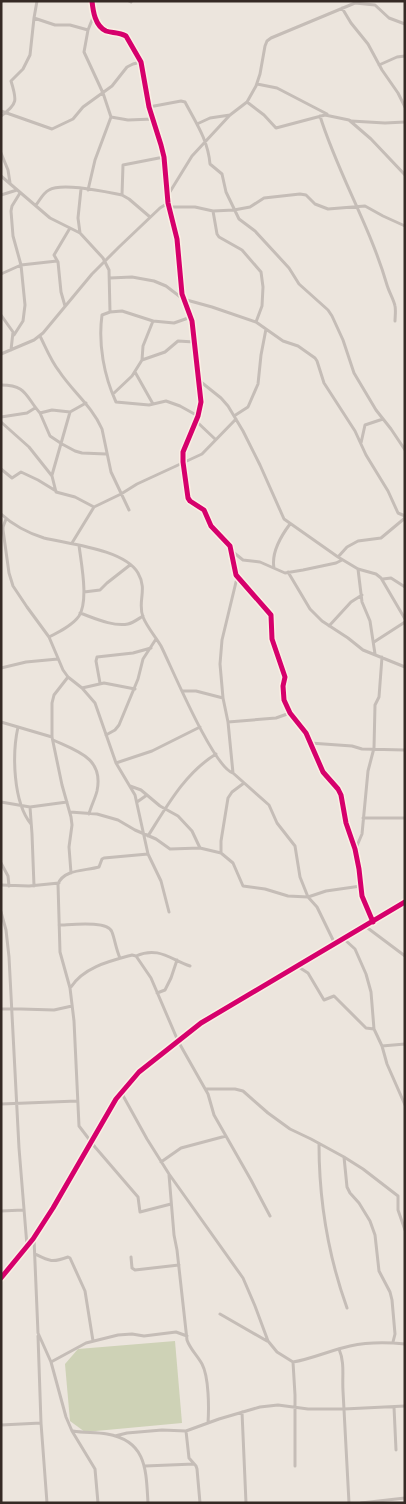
<svg xmlns="http://www.w3.org/2000/svg" width="406" height="1504" font-family="Overpass,sans-serif">
<style>
.green{fill:#ced2b6}
.lines{fill:none;stroke-linecap:round;stroke-linejoin:round}
.minor{stroke:#c5bdb7;stroke-width:3}
.cycleway-casing{stroke:#faefe4;stroke-width:8}
.cycleway{stroke:#d6006c;stroke-width:5}
</style>
<rect width="100%" height="100%" fill="#ece5dd"/>
<path class="green" d="M175,1341L182,1423L85,1432L70,1421L65,1364L78,1349Z"/>
<g class="lines">
<path class="minor" d="M37,1L34,18L55,25H70L88,30
M92,1C93,11 95,26 106,31C112,33 119,32 126,36L141,62L149,107L161,145L164,157L168,203L177,239L182,294L192,321L201,402L198,416L183,452V462L188,498L190,501L204,510L211,526L230,546L236,575L271,615L272,639L285,677L283,686L284,700L290,713L306,733L323,772L338,789L341,795L346,823L355,849L359,869L362,896L373,922
M129,1L131,2
M1,2L2,1
M342,8L351,23L368,44L382,70L398,93L405,107
M379,65L397,57L405,56
M257,84L277,88L327,114
M247,102L264,115L276,128L325,115L349,120L371,139L405,175
M149,107L181,101L185,102C196,123 208,140 210,164L222,174L226,192L239,219L255,231L289,268L299,284L328,310L332,316L343,340L354,373L376,410L391,429L405,450
M1,111L52,129L73,119L83,107L112,86L127,67L133,64L141,62
M1,116C18,104 17,100 11,81L23,69L30,55L34,18
M320,116C338,174 370,226 387,285C389,292 394,300 395,306C396,311 395,317 395,321
M111,117L128,120L153,119
M351,121L385,123L405,122
M197,124L210,118L230,115
M1,153L8,170L10,183
M1,176L50,218L80,233L103,258L109,270L110,312L102,315C98,344 104,376 116,402L149,405L166,401L180,406L198,416
M88,190L95,160L111,117L103,93L84,52L88,30L94,15
M1,195L17,190
M122,195L123,165L164,157
M168,195L192,156L230,115L247,102L256,86L260,74L265,46L267,41L271,38L355,3L375,5L389,18L405,24
M36,205C40,200 43,193 49,190C62,182 106,192 122,195L129,199L150,217
M169,207H195L213,211L234,210L250,207L264,198L300,194L306,195L315,204L328,209L365,206L383,216L405,226
M213,211L217,234L219,237L242,250L261,272L263,287L262,306L256,322
M80,233L78,218L81,189
M1,274L21,265L57,261
M110,278L132,277L154,281L166,286L183,299L212,307L256,322L283,341L298,346L315,358L317,361L324,383L355,431L366,455L388,491L398,513L405,516
M65,306L61,292L58,262L54,255L70,228
M110,312L122,311L153,321L174,323L191,317
M1,315L13,332L11,350
M14,335L23,321L25,305L21,265L13,236L11,211L12,206L20,193
M40,336C46,348 51,361 59,371C72,391 92,406 102,429L111,472L129,510
M1,354L34,340L43,333L92,274L119,247L160,208L168,203
M142,360L165,352L178,341L194,342
M135,372L153,404
M201,382L221,398L228,406L243,431L260,465L284,519L338,557L358,569L376,574L381,578L405,619
M1,385C27,385 25,396 40,413L52,410L70,412L86,403
M113,394L132,376L142,360L143,346L153,321
M40,413L50,436L62,444L75,451L82,453L106,454
M234,416L248,407L258,384L261,355L266,329
M1,417L27,413L35,408
M196,421L215,439
M1,422L29,447L52,476L56,492L75,497L94,507L121,494L137,484L202,454L236,419
M361,443L365,425L383,419
M1,469L12,478L21,472L38,480L56,491
M52,475L70,412
M1,514C13,525 28,533 44,538C68,544 124,549 138,573C148,590 137,602 143,617C147,627 155,636 161,646C172,668 213,767 233,773L269,805L277,823L295,846L300,877L308,897L326,891L361,886
M6,519L3,527V530L9,573L13,586L27,607L49,637L63,670L68,677L82,688L95,703L116,763L135,795L148,854L161,881L169,912
M72,543L94,507
M233,552L243,560L260,562L285,573L303,570L336,563L342,560
M338,557L347,547L358,541L381,538L405,518
M274,568C271,552 281,536 290,524
M358,569L362,602L370,621L375,654
M288,572L310,609L322,621L348,638L363,650L405,667
M383,579L391,578L405,587
M84,592L100,590L107,583L130,565
M80,613C94,618 113,627 128,624C133,623 138,619 143,616
M329,626L351,602L362,595
M49,637C59,632 73,625 79,616C89,600 81,563 79,545
M374,642L405,622
M1,668L26,662L58,659
M68,677L54,695L52,703V737L62,785L71,817L72,825L69,847L71,873
M100,683L96,661L97,657L133,653L151,648
M82,688L104,683L135,689
M183,691H196L223,698L228,722L233,773
M223,698L220,664L222,640L236,582L239,578
M1,722L52,737
M228,722L276,718L290,713
M18,727C12,754 13,802 31,824
M106,735L115,730L119,725L138,679L143,659L156,639
M53,740C77,751 104,758 97,791C95,799 91,806 89,814
M310,743L352,746L362,749L405,750
M116,763L152,751L200,727
M130,786L141,790L160,806L178,816L192,831L200,848
M1,802L30,807L67,802
M137,802L147,795
M30,807L32,834L34,886
M70,812L97,814L118,820L135,830L156,839L170,849L200,848L221,853L233,863L243,886L265,889L288,896L308,897L317,907L335,944
M363,818H405
M148,836C167,806 185,773 216,754
M356,848L362,834L368,771L374,748L375,705L379,697L382,657
M221,853V841L228,798L232,792L244,783
M148,854L104,858L102,859L99,867C85,871 64,869 58,884L60,952L70,988L74,1021L79,1126L95,1147L138,1197L140,1212L171,1204
M1,863L8,876L9,886
M1,885L29,886L59,883
M1,912L6,930L9,957L19,1148L27,1246
M59,925C69,925 108,920 112,932C115,940 116,949 120,958
M365,926L405,956
M344,939L355,949L366,974L371,992L374,1029L382,1046L387,1064L405,1105
M136,956C158,946 170,959 190,966
M297,966L308,973L324,1000L334,996L366,1028L374,1029
M71,987C84,967 110,961 132,955L136,956L151,978L178,1041L208,1094L214,1115L251,1180L270,1216
M157,993L165,990L171,978L177,960
M1,1009H21L54,1010L72,1006
M382,1046L405,1044
M206,1089H235L243,1091L268,1113L290,1129L311,1139L344,1157L363,1169L398,1196V1210L405,1230
M121,1092L147,1139L169,1174L243,1278L255,1306L268,1341L277,1352L293,1362C312,1359 331,1350 350,1346C368,1342 386,1342 405,1344
M1,1104L77,1101
M319,1144C319,1199 328,1255 347,1308
M344,1157L347,1187L350,1193L359,1203L370,1221L375,1235L379,1271L390,1292L392,1300L395,1334L393,1342
M161,1162L181,1148L226,1136
M169,1175L174,1235L177,1250L187,1340C190,1349 197,1355 202,1364C209,1377 209,1408 208,1423
M1,1211L23,1210
M34,1239L38,1333L51,1362L66,1417L72,1431L95,1469L98,1503
M35,1254C49,1261 52,1263 68,1257L70,1258L85,1291L93,1341
M131,1257L132,1268L135,1270L179,1265
M1,1278L33,1239L53,1208L116,1099L139,1072L201,1023L405,902
M220,1314L267,1341
M38,1336L41,1423L47,1503
M339,1349C345,1363 342,1376 343,1391C345,1428 347,1465 349,1503
M51,1362L86,1343L118,1335L132,1334L144,1336L176,1332L187,1336
M293,1362L295,1395V1466
M394,1407L396,1450
M242,1412L246,1503
M1,1425L41,1423
M73,1431C84,1433 96,1432 107,1434C147,1441 146,1470 148,1503
M186,1431L189,1458L196,1466L197,1469L200,1503
M115,1436L127,1433L162,1430L186,1431L219,1419L260,1407L278,1405L308,1409H344L405,1406
M145,1466L194,1464
M361,1503L405,1498"/>
<g class="cycleway-casing">
<path id="cycleway" d="M92,1C93,11 95,26 106,31C112,33 119,32 126,36L141,62L149,107L161,145L164,157L168,203L177,239L182,294L192,321L201,402L198,416L183,452V462L188,498L190,501L204,510L211,526L230,546L236,575L271,615L272,639L285,677L283,686L284,700L290,713L306,733L323,772L338,789L341,795L346,823L355,849L359,869L362,896L373,922
M1,1278L33,1239L53,1208L116,1099L139,1072L201,1023L405,902"/>
</g>
<use href="#cycleway" class="cycleway"/>
</g>
<rect width="406" height="1504" fill="none" stroke="#352a25" stroke-width="5"/>
</svg>
